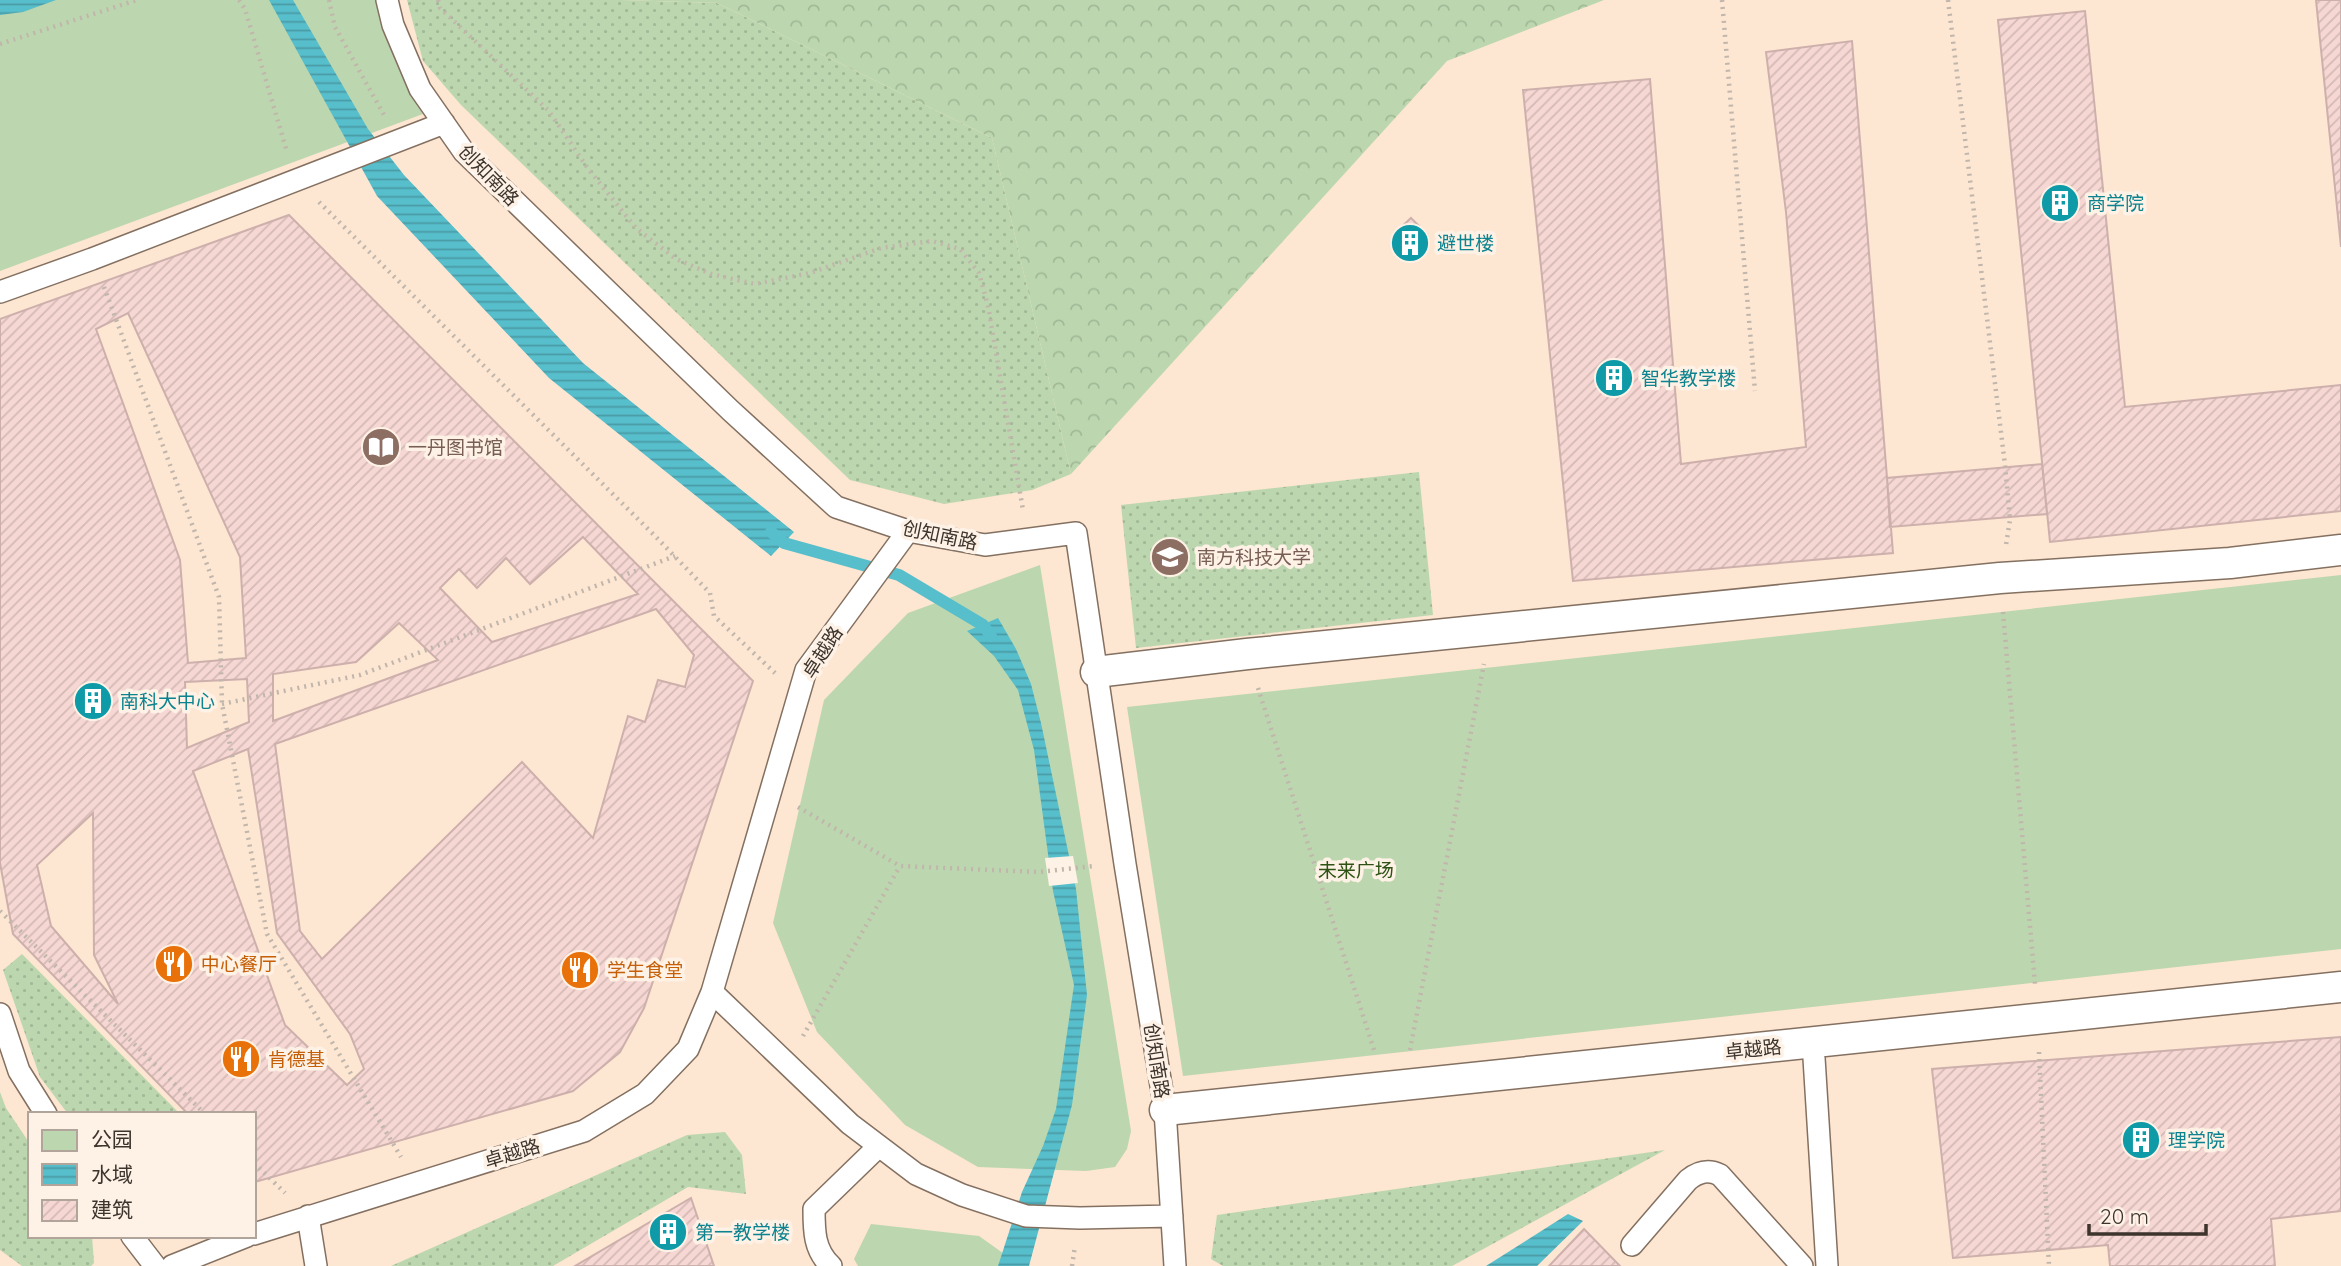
<svg xmlns="http://www.w3.org/2000/svg" width="2341" height="1266" font-family="Quicksand,'Noto Sans SC',sans-serif">
<style>
.built{fill:#fde6d2;fill-rule:evenodd}
.grass{fill:url(#grass-dots)}
.forest{fill:url(#forest-crowns)}
.park{fill:#bcd7af}
.water{fill:url(#water-rules)}
.pier{fill:#fef1e5}
.lines{fill:none;stroke-linecap:round;stroke-linejoin:round}
.stream{stroke:#57becb;stroke-width:12}
.building{fill:url(#building-hatch);stroke:#cdb0ac;stroke-width:2;fill-rule:evenodd}
.service-casing{stroke:#847060;stroke-width:24}
.pedestrian-casing{stroke:#847060;stroke-width:33}
.path{stroke:#c1b6ab;stroke-width:4.5;stroke-dasharray:2 5;stroke-linecap:butt}
.service{stroke:#fff;stroke-width:21}
.pedestrian{stroke:#fff;stroke-width:30}
.labels{text-anchor:middle;dominant-baseline:central;stroke-width:7;stroke-linejoin:round;paint-order:stroke}
.street-label{font-size:19px;fill:#3d342d;stroke:#fef1e5}
.culture-label{font-size:19px;fill:#0d838f;stroke:#fef1e5;text-anchor:start}
.education-label{font-size:19px;fill:#785e54;stroke:#fef1e5;text-anchor:start}
.park-label{font-size:19px;fill:#2e5314;stroke:#fef1e5}
.food-label{font-size:19px;fill:#c56008;stroke:#fef1e5;text-anchor:start}
</style>
<defs>
<pattern id="grass-dots" width="8" height="8" patternUnits="userSpaceOnUse" patternTransform="scale(1.75)"><rect width="8" height="8" fill="#bcd7af"/><path d="M2 2h.1M6 6h.1" fill="none" stroke="#a2b997" stroke-width="1.8" stroke-linecap="round"/></pattern>
<pattern id="forest-crowns" width="20" height="18" patternUnits="userSpaceOnUse" patternTransform="scale(1.75)"><rect width="20" height="18" fill="#bcd7af"/><path d="M2 6a3 3 0 1 1 6 0M12 15a3 3 0 1 1 6 0" fill="none" stroke="#a2b997"/></pattern>
<pattern id="water-rules" width="6" height="5" patternUnits="userSpaceOnUse" patternTransform="scale(1.75)"><rect width="6" height="5" fill="#57becb"/><path d="M0 2.5h6" fill="none" stroke="#499ba5"/></pattern>
<pattern id="building-hatch" width="6" height="6" patternUnits="userSpaceOnUse" patternTransform="scale(1.75)"><rect width="6" height="6" fill="#f6d7d3"/><path d="M-1 1l2-2M0 6l6-6M5 7l2-2" fill="none" stroke="#d4b9b5"/></pattern>
</defs>
<rect width="100%" height="100%" fill="#fef1e5"/>
<path class="built" d="M0,0H2341V1266H0ZM30,1114H254V1236H30Z"/>
<path class="grass" d="M407,0H622L717,3L992,138L1071,474L1032,490L944,504L850,480L461,105L423,61Z
M1419,472L1433,615L1136,648L1121,505Z
M22,954L180,1114H68L40,1077L3,970Z
M0,1092L6,1108L30,1144V1236H92L94,1263L91,1266H22L0,1250Z
M725,1132L742,1155L746,1194L688,1187L553,1266H391L687,1135Z
M1665,1150L1452,1266H1223L1211,1259L1217,1215Z"/>
<path class="forest" d="M622,0H1604L1447,61L1071,474L992,138L717,3Z"/>
<path class="park" d="M0,0H378C388,39 401,80 423,114L0,271Z
M1040,565L1131,1131L1127,1149L1115,1167L1086,1171L978,1167L905,1125L817,1032L773,923L824,700L908,613Z
M2341,575V949L1183,1076L1127,707Z
M871,1224L979,1236L1021,1266H858L854,1259Z"/>
<path class="water" d="M0,0H56L23,12L0,15Z
M269,0H293L368,129L404,175L583,363L794,532L771,556L549,378L377,196Z
M998,618L1016,649L1031,684L1041,723L1076,889L1087,995L1072,1105L1029,1266H998L1022,1192L1043,1146L1056,1109L1074,985L1053,891L1034,750L1018,690L994,656L967,631Z
M1568,1214L1583,1221L1537,1266H1486Z"/>
<path class="pier" d="M1073,856L1078,883L1049,886L1045,858Z"/>
<g class="lines">
<path class="stream" d="M771,532L784,543L899,575L983,625L991,636"/>
</g>
<path class="building" d="M2316,0H2341V247Z
M2085,11L2125,407L2341,385V511L2050,542L1998,20Z
M1852,41L1893,553L1573,581L1523,90L1650,79L1681,464L1806,447L1786,212L1766,52Z
M289,215L753,681L644,1008L620,1052L573,1091L255,1182L254,1114H188L13,934L0,863V319ZM128,313L240,557L246,658L188,663L180,560L96,329ZM583,537L638,594L492,642L440,588L459,569L477,588L506,558L530,584ZM656,609L694,655L685,687L658,680L645,722L628,716L593,838L522,762L322,959L300,931L275,744ZM399,623L438,660L273,721V674L356,662ZM247,679L249,722L187,748L185,682ZM248,749L277,933L350,1034L364,1069L347,1085L285,1025L193,771ZM93,813L94,955L118,1004L51,926L37,865Z
M1411,218L1427,234L1410,251L1394,234Z
M2042,464L2047,514L1890,527L1887,478Z
M2341,1037V1211L2271,1219L2275,1266H2110L2108,1245L1953,1258L1932,1069Z
M691,1198L714,1266H575Z
M1584,1229L1620,1266H1549Z"/>
<g class="lines">
<g class="service-casing">
<path id="service" d="M387,0L393,25L420,89L464,152L730,410L836,507L908,531L985,545L1076,533L1125,864L1165,1110L1175,1266
M0,292L92,259L444,123
M712,992L850,1124L916,1174L962,1195L1026,1216L1080,1218L1172,1216
M0,1014L19,1071L46,1114
M1814,1058L1827,1266
M308,1216L316,1266
M254,1234L584,1131L645,1094L688,1049L712,992L806,670L908,531
M132,1236L155,1266
M1632,1245L1688,1180C1698,1172 1708,1169 1720,1175L1802,1266
M172,1266L247,1236
M831,1266C814,1250 814,1231 814,1209L879,1146"/>
</g>
<g class="pedestrian-casing">
<path id="pedestrian" d="M1096,672L1247,654L2000,578L2230,563L2341,550
M1165,1110L2341,987"/>
</g>
<path class="path" d="M239,0L245,9L287,152
M329,0L335,27L384,115
M438,0L440,8L548,110L589,170L636,228L676,259L711,274L755,284L810,273L881,248L932,241L960,249L979,273L988,306L1023,510
M1722,0L1755,391
M1948,0L2005,465L2010,520L2006,545
M0,44L137,0
M319,202L656,537L710,593L714,616L775,673
M104,287L219,597L222,704L267,934L401,1157
M2003,612L2035,984
M1258,688L1375,1053
M222,704L360,675L675,556
M798,807L900,866L1038,872L1095,866
M0,911L205,1114
M803,1036L900,866
M1410,1050L1484,664
M2039,1052L2049,1266
M254,1163L285,1193
M1072,1266L1075,1246"/>
<use href="#service" class="service"/>
<use href="#pedestrian" class="pedestrian"/>
</g>
<defs>
<g id="building-disc" transform="scale(2.0125)"><circle r="9.5" fill="#0f9aa8" stroke="#fef1e5"/><path d="M-4-6H4V6H1V3H-1V6H-4ZM-2.5-4.3h1.7v1.8h-1.7ZM.8-4.3h1.7v1.8H.8ZM-2.5-1h1.7V.8h-1.7ZM.8-1h1.7V.8H.8Z" fill="#fff"/></g>
<g id="library-disc" transform="scale(2.0125)"><circle r="9.5" fill="#8d6e63" stroke="#fef1e5"/><path d="M-6-4Q-3-5.5-.7-3.5V5Q-3 3-6 4ZM6-4Q3-5.5 .7-3.5V5Q3 3 6 4Z" fill="#fff"/></g>
<g id="university-disc" transform="scale(2.0125)"><circle r="9.5" fill="#8d6e63" stroke="#fef1e5"/><path d="M0-5L7-2L0 1L-7-2ZM-4 1L0 2.5L4 1V4Q0 6-4 4Z" fill="#fff"/></g>
<g id="restaurant-disc" transform="scale(2.0125)"><circle r="9.5" fill="#e8710a" stroke="#fef1e5"/><path d="M-5-6h1v4h1v-4h1v4h1v-4h1v5L-1.5 .5V6h-2V.5L-5-1ZM5-6V6H3V1.5H1.5Q1.5-4 5-6Z" fill="#fff"/></g>
</defs>
<g fill-rule="evenodd">
<use href="#building-disc" x="2060" y="203"/>
<use href="#building-disc" x="1410" y="243"/>
<use href="#building-disc" x="1614" y="378"/>
<use href="#library-disc" x="381" y="447"/>
<use href="#university-disc" x="1170" y="557"/>
<use href="#building-disc" x="93" y="701"/>
<use href="#restaurant-disc" x="174" y="964"/>
<use href="#restaurant-disc" x="580" y="970"/>
<use href="#restaurant-disc" x="241" y="1059"/>
<use href="#building-disc" x="2141" y="1140"/>
<use href="#building-disc" x="668" y="1232"/>
</g>
<g class="labels">
<g class="street-label">
<text transform="translate(489 175) rotate(46)">创知南路</text>
<text transform="translate(940 535) rotate(12)">创知南路</text>
<text transform="translate(822 652) rotate(-57)">卓越路</text>
<text transform="translate(1753 1049) rotate(-6)">卓越路</text>
<text transform="translate(1157 1061) rotate(81)">创知南路</text>
<text transform="translate(512 1153) rotate(-17)">卓越路</text>
</g>
<g class="culture-label">
<text x="2087" y="203">商学院</text>
<text x="1437" y="243">避世楼</text>
<text x="1641" y="378">智华教学楼</text>
<text x="120" y="701">南科大中心</text>
<text x="2168" y="1140">理学院</text>
<text x="695" y="1232">第一教学楼</text>
</g>
<g class="education-label">
<text x="408" y="447">一丹图书馆</text>
<text x="1197" y="557">南方科技大学</text>
</g>
<g class="park-label">
<text x="1356" y="870">未来广场</text>
</g>
<g class="food-label">
<text x="201" y="964">中心餐厅</text>
<text x="607" y="970">学生食堂</text>
<text x="268" y="1059">肯德基</text>
</g>
</g>
<rect x="28" y="1112" width="228" height="126" fill="#fef1e5" stroke="#b1a59b" stroke-width="2"/>
<rect x="42" y="1130" width="35" height="21" fill="#bcd7af" stroke="#b1a59b" stroke-width="2"/>
<text x="91" y="1147" font-size="21" fill="#3d342d">公园</text>
<rect x="42" y="1164" width="35" height="21" fill="url(#water-rules)" stroke="#b1a59b" stroke-width="2"/>
<text x="91" y="1182" font-size="21" fill="#3d342d">水域</text>
<rect x="42" y="1200" width="35" height="21" fill="url(#building-hatch)" stroke="#b1a59b" stroke-width="2"/>
<text x="91" y="1217" font-size="21" fill="#3d342d">建筑</text>
<path d="M2089 1224v10h117v-10" fill="none" stroke="#3d342d" stroke-width="3.5"/>
<text x="2100" y="1224" font-size="21" fill="#3d342d" stroke="#fef1e5" stroke-width="5" paint-order="stroke">20 m</text>
</svg>
